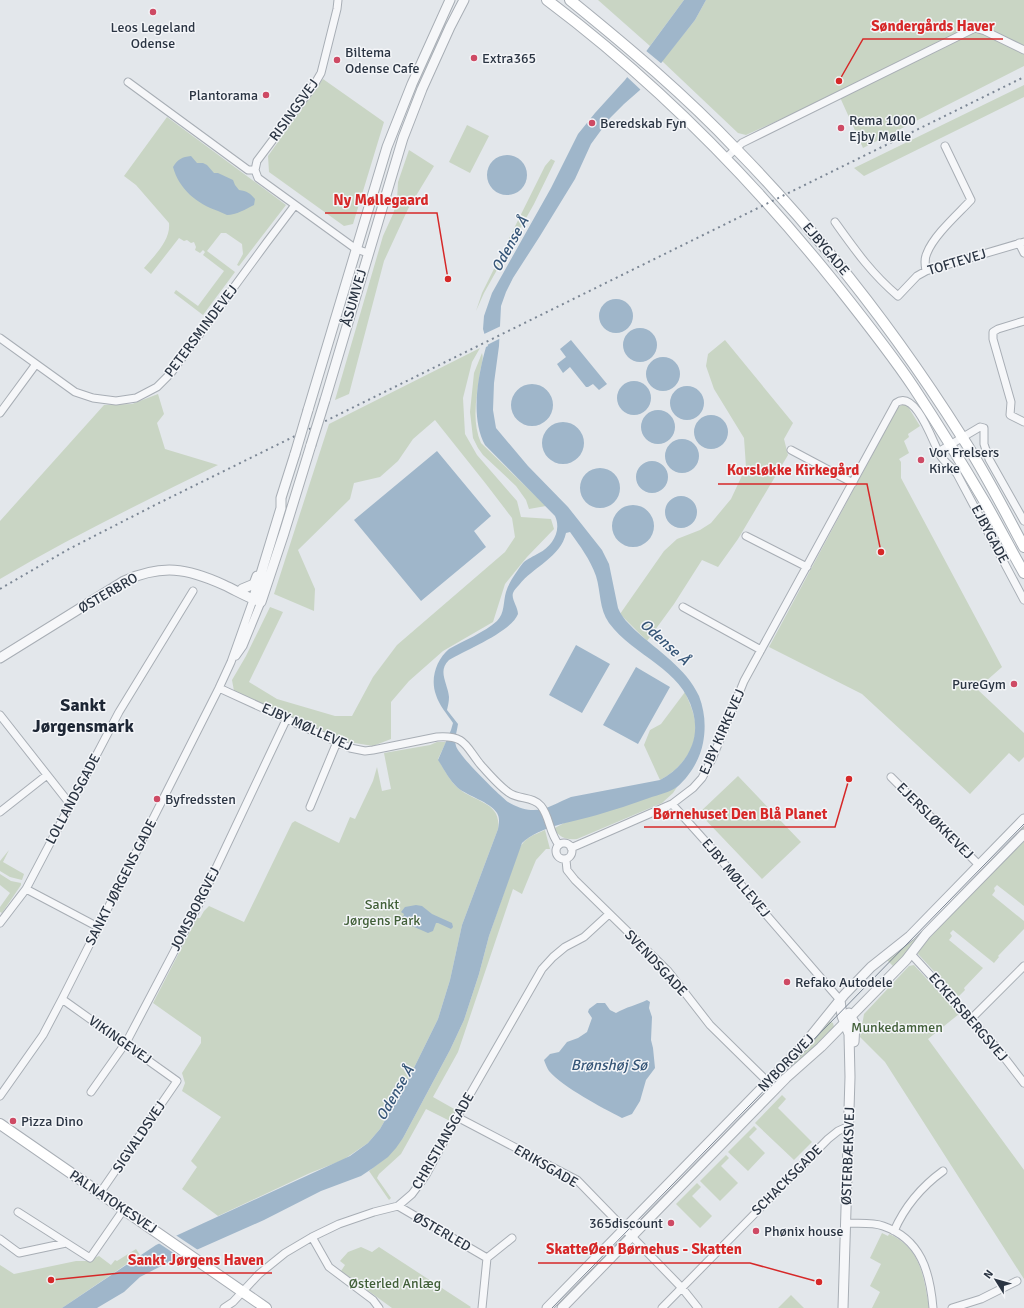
<svg xmlns="http://www.w3.org/2000/svg" width="1024" height="1308" font-family="Signika,sans-serif">
<style>
.green{fill:#c9d5c4}
.water{fill:#9fb6ca;fill-rule:evenodd}
.pier{fill:#e3e7eb}
.lines{fill:none;stroke-linecap:round;stroke-linejoin:round}
.minor-casing{stroke:#a8aeb5;stroke-width:9}
.tertiary-casing{stroke:#a8aeb5;stroke-width:11}
.secondary-casing{stroke:#a8aeb5;stroke-width:12}
.minor{stroke:#f6f7f9;stroke-width:7}
.tertiary{stroke:#f6f7f9;stroke-width:9}
.secondary{stroke:#fff;stroke-width:10}
.tram{stroke:#7c8795;stroke-width:1}
.rail{stroke:#7c8795;stroke-width:2;stroke-dasharray:2 4;stroke-linecap:butt}
.tertiary-bridge-casing{stroke:#a8aeb5;stroke-width:11;stroke-linecap:butt}
.tertiary-bridge{stroke:#f6f7f9;stroke-width:9}
.poi-dot{fill:#ce4a64;stroke:#f3f5f8;stroke-width:1.5}
.labels{text-anchor:middle;dominant-baseline:central;stroke-width:3;stroke-linejoin:round;paint-order:stroke}
.poi-label{font-size:14px;fill:#2b3543;stroke:#f3f5f8;text-anchor:start}
.street-label{font-size:14px;fill:#2b3543;stroke:#f3f5f8}
.park-label{font-size:14px;fill:#415f38;stroke:#f3f5f8}
.water-label{font-size:15px;font-style:italic;fill:#355577;stroke:#f3f5f8}
.district-label{font-size:18px;font-weight:bold;fill:#1d2634;stroke:#f3f5f8}
.leader{fill:none;stroke:#d62828;stroke-width:1.5}
.callout-dot{fill:#d62828;stroke:#f3f5f8;stroke-width:1.5}
.callout-label{font-size:15px;text-anchor:middle;font-weight:bold;fill:#d62828;stroke:#f3f5f8;stroke-width:3;stroke-linejoin:round;paint-order:stroke}
</style>
<rect width="100%" height="100%" fill="#e3e7eb"/>
<path class="green" d="M598,0H684L650,46Z
M706,0H1024V66L863,148L838,93L746,135L738,133L662,61L695,20Z
M323,79L384,122L353,224L344,226L269,172L268,156Z
M1024,85V97L864,176L854,168Z
M167,117L286,205L239,266L237,265L243,254L242,244L226,233H221L207,251L235,272L203,315L174,293L176,290L198,306L224,271L203,255L205,252L203,250L200,253L195,250L196,247L194,242L191,243L187,240L184,241L179,238L151,274L144,268C154,256 171,240 169,223L136,185L124,176Z
M467,125L489,136L470,173L449,162Z
M409,150L434,166L408,209L384,261L349,394L335,400L383,236L393,214L397,201L398,182Z
M551,159L555,161L534,204L484,293L476,311L482,293L545,166Z
M725,340L793,423L784,439L788,455L738,539L718,567L702,560L674,604L647,641L620,614L664,551L677,539L700,530L711,523L731,499L746,467L744,438L714,389L706,366L708,354Z
M480,348L472,362L463,398L465,434L477,455L517,501L521,517L551,519L554,529L527,557L505,584L493,622L443,651L409,681L391,702V739L373,746L349,742L234,691L232,680L246,656L270,607L283,612L249,682L277,699L335,716H352L373,677L397,645L505,552L515,537L512,518L486,484L435,420L413,439L398,461L380,477L354,483L350,499L298,550L315,589L314,611L274,594L329,424Z
M482,353C484,360 481,365 480,372C477,395 471,420 481,443L546,506L529,509L526,500L516,486L483,455L478,448L473,438L470,412L474,373Z
M158,394L164,414L157,423L165,449L218,465C145,501 71,537 0,579V521L104,405L132,404Z
M902,405H907L920,426L908,434L909,437L904,441L909,453L899,459L901,462V478L1002,667L977,689L1024,733V757L1019,762L1009,753L970,794L862,694L769,647L898,407Z
M685,692C689,702 694,712 695,722C699,747 680,770 660,780L644,745L650,730L661,724Z
M437,742H446L438,759C444,769 449,780 458,788C474,802 502,802 498,829L462,925L450,980L438,1019L409,1078L380,1129L368,1143L343,1160L310,1173L218,1216L182,1189L197,1167L191,1161L221,1117L182,1091L185,1083L182,1073L201,1043V1037L153,1003L197,918H200L204,911L209,906L244,922L292,823L295,821L339,843L350,817L355,819L373,781L377,767L382,791L391,789L384,753L430,745Z
M738,776L801,842L762,879L699,813Z
M677,787L673,793L662,803L577,839C566,840 561,838 553,829L564,823L638,801Z
M1024,822V832L895,968L886,959Z
M545,830L550,849H546L536,860L522,894L513,889L458,1052L433,1097L456,1110L450,1121L426,1109L401,1154L379,1174L377,1178L391,1198L389,1200L369,1171L387,1157L403,1138L450,1050L464,1020L479,974L489,936L519,849C525,837 534,835 545,830Z
M1024,839V906L997,885L994,888L995,891L992,895L1024,921V929L998,956L999,957L994,963L953,930L950,933L952,936L949,940L983,968L964,988L965,990L958,997L918,954L919,949Z
M9,850L3,862L24,874L22,880L10,877L0,871V861Z
M0,874L11,881L21,883V885L2,913L0,912V907L10,893L0,885Z
M914,965L959,1014L928,1039L1024,1170V1279L885,1062L860,1037L864,1014L909,966Z
M829,1021L833,1023L834,1027L641,1224L636,1219Z
M782,1095L786,1099L778,1108L812,1142L794,1160L755,1123Z
M754,1126L757,1129L749,1137L765,1153L748,1171L728,1152Z
M726,1155L729,1158L721,1166L738,1183L720,1201L700,1181Z
M697,1183L701,1187L692,1196L712,1216L700,1228L676,1204Z
M882,1233L888,1236L889,1234C921,1248 924,1277 929,1308H872L880,1292L870,1286L881,1264L870,1258Z
M361,1247L372,1252L379,1247L471,1307L470,1308H392L341,1271L345,1265L340,1261L348,1252Z
M136,1249L140,1255L62,1308H0V1265L14,1274L76,1261H87L99,1256L111,1265L115,1260L117,1261Z
M791,1295L804,1308H778Z"/>
<path class="water" d="M684,0H706L695,20L640,90L624,104L610,118L591,144L575,179L540,236L513,278L506,292L501,306L499,346L494,383L493,410L496,428L528,466L568,507L602,550L609,564L618,608C622,618 629,624 636,631C658,651 686,668 699,696C705,712 706,727 703,743C700,759 690,776 677,787C670,792 658,795 649,798C632,804 614,810 597,815C573,822 540,826 522,843L489,936L479,974L464,1020L450,1050L403,1138L396,1148L388,1157L373,1168L361,1176L321,1191L264,1220L167,1263L140,1277L124,1292L97,1308H62L156,1245L350,1156L368,1143L380,1129L409,1078L438,1019L450,980L462,925L498,829C499,823 500,818 497,813C490,802 468,796 458,788C449,780 444,769 438,760L451,730L453,723C447,714 439,705 436,695C430,679 436,660 449,649C463,641 485,632 497,621C505,613 503,602 506,592C509,582 517,571 523,563C528,558 533,557 539,553C552,546 562,531 555,516L485,445C470,418 478,375 486,347L488,346L483,329L484,316L492,293L551,188L578,134L595,113L625,80ZM570,532C580,546 590,559 596,576C601,592 599,609 609,623C634,657 682,668 693,712C696,724 696,734 692,745C686,761 675,772 660,780L571,797C558,802 546,811 531,810C524,810 515,806 508,802C499,795 459,756 456,746C454,740 457,731 458,724L447,710C448,706 449,701 449,697C448,684 437,671 449,660C466,650 511,632 518,614C518,607 511,599 513,593C514,590 517,587 519,585C533,567 561,557 566,533Z
M487 175a20 20 0 1 1 40 0a20 20 0 1 1-40 0Z
M191,156L197,163H203L207,165L214,173H218L233,180L235,185L239,190C247,191 250,193 255,199L254,205C246,209 236,215 227,215C224,214 221,212 218,211C197,204 179,189 173,167C178,159 182,157 191,156Z
M599 316a17 17 0 1 1 34 0a17 17 0 1 1-34 0Z
M623 345a17 17 0 1 1 34 0a17 17 0 1 1-34 0Z
M571,340L607,384L599,390L593,384L588,387H586L570,367L563,373L557,364L566,357L560,349Z
M646 374a17 17 0 1 1 34 0a17 17 0 1 1-34 0Z
M617 398a17 17 0 1 1 34 0a17 17 0 1 1-34 0Z
M511 405a21 21 0 1 1 42 0a21 21 0 1 1-42 0Z
M670 403a17 17 0 1 1 34 0a17 17 0 1 1-34 0Z
M641 427a17 17 0 1 1 34 0a17 17 0 1 1-34 0Z
M694 432a17 17 0 1 1 34 0a17 17 0 1 1-34 0Z
M542 443a21 21 0 1 1 42 0a21 21 0 1 1-42 0Z
M665 456a17 17 0 1 1 34 0a17 17 0 1 1-34 0Z
M437,451L491,516L474,531L486,547L421,601L354,520Z
M636 477a16 16 0 1 1 32 0a16 16 0 1 1-32 0Z
M580 488a20 20 0 1 1 40 0a20 20 0 1 1-40 0Z
M665 512a16 16 0 1 1 32 0a16 16 0 1 1-32 0Z
M612 526a21 21 0 1 1 42 0a21 21 0 1 1-42 0Z
M576,645L610,664L582,713L549,695Z
M636,667L670,687L638,744L603,725Z
M416,905L422,906L432,914L452,923L453,927L451,929L438,923H436L433,931L428,933L398,920L399,916L403,917L404,914L401,912L405,907Z
M647,1000L650,1002L649,1008L652,1017L651,1040L653,1048L655,1068L646,1080L640,1101L632,1114L622,1118C601,1107 564,1088 549,1071C547,1068 545,1063 544,1060L550,1054L559,1052L567,1042L578,1038L587,1032L592,1018L588,1012L589,1009L597,1003H605L610,1010L616,1013C626,1007 637,1005 647,1000Z"/>
<path class="pier" d="M645,50L662,64L642,91L626,76Z
M501,326V338L485,346L482,335Z
M174,1234L198,1250L181,1258L157,1242Z"/>
<g class="lines">
<g class="minor-casing">
<path id="minor" d="M128,82L248,170H255
M726,158L742,143L975,28L985,31L1024,50
M255,170L257,161L314,85L321,73L337,9L338,0
M255,170L258,178L356,249L368,253
M835,222C855,250 871,273 898,296L917,276L926,271L1024,242
M1019,243L1024,253
M926,271C925,265 924,259 927,253C934,235 958,214 971,200L945,146
M1024,321L998,329L993,332V339L1011,402L1010,415L1024,422
M0,338L75,392L93,398L116,401L136,398L157,387L171,373L267,242L295,205
M0,413L36,364
M791,450L853,483
M938,452L980,427L984,428V444L989,459L1024,521
M746,536L807,567
M683,607L761,650
M236,656L243,646L261,602
M219,688L350,748L365,751L373,750L437,737C465,735 465,745 480,764C488,773 498,785 508,792C518,800 533,796 541,806C550,817 549,833 559,845
M0,715L70,804
M891,777L979,865
M672,804L715,852L750,896L840,1000
M310,807L337,742
M0,812L47,775
M556 851a8 8 0 1 1 16 0a8 8 0 1 1-16 0Z
M571,848L672,804L693,788L702,778L712,759L744,681L896,403C916,389 933,443 940,455C944,462 952,467 957,474L1024,600
M566,860L567,870L575,880L668,971L710,1025L768,1082
M26,889L98,927
M0,923L26,889L119,712L193,591
M911,954L997,1048L1024,1083
M62,999L177,1081L100,1193
M971,1019L1024,966
M91,1092L127,1041L198,906L287,718
M0,1096L43,1035L62,999L219,688L231,662L253,600
M457,1117L577,1180L682,1288L698,1308
M398,1206L487,1258L482,1308
M18,1212L90,1258L124,1209
M846,1223C857,1224 872,1222 883,1226C921,1239 930,1272 933,1308
M894,1231C905,1206 921,1187 943,1171
M312,1237L329,1267L373,1300L379,1308
M0,1239L19,1253L66,1243
M487,1258L512,1238
M224,1308L233,1302L259,1274L285,1253L312,1237L339,1224L374,1212L398,1206L412,1194L426,1175L457,1117L542,969L553,957L565,947L584,937L609,914
M662,1308L828,1139L838,1131L849,1126
M952,1308L981,1299L1017,1281"/>
</g>
<g class="tertiary-casing">
<path id="tertiary" d="M325,400L403,138L422,89L450,27L464,0
M308,410L387,147L412,84L450,0
M242,589L254,584L257,576
M253,600L281,508V498L295,454
M0,658L124,581C162,564 187,568 224,585C237,591 248,598 261,602L284,533L311,445
M840,1000L842,1016L849,1034L850,1077L843,1308
M849,1013L855,1024L854,1042
M547,1308L802,1047L844,995L871,967L910,936L1024,819
M562,1308L786,1078L821,1047L906,960L926,934L1024,834"/>
</g>
<g class="secondary-casing">
<path id="secondary" d="M547,0C655,81 750,177 835,283C862,317 890,352 914,388C939,426 963,465 986,504C999,527 1011,550 1024,573
M570,0C628,47 685,95 736,149C822,237 897,334 962,437C985,472 1004,510 1024,547
M0,1124L266,1308"/>
</g>
<use href="#minor" class="minor"/>
<use href="#tertiary" class="tertiary"/>
<use href="#secondary" class="secondary"/>
<path class="tram" d="M552,1308L1024,824"/>
<path class="rail" d="M0,589L67,550L155,505L1024,77"/>
<g class="tertiary-bridge-casing">
<path id="tertiary-bridge" d="M311,445L325,400
M295,454L308,410"/>
</g>
<use href="#tertiary-bridge" class="tertiary-bridge"/>
</g>
<g class="poi-dot">
<circle cx="153" cy="12" r="4"/>
<circle cx="474" cy="58" r="4"/>
<circle cx="337" cy="60" r="4"/>
<circle cx="266" cy="95" r="4"/>
<circle cx="592" cy="123" r="4"/>
<circle cx="841" cy="128" r="4"/>
<circle cx="921" cy="460" r="4"/>
<circle cx="1014" cy="684" r="4"/>
<circle cx="157" cy="799" r="4"/>
<circle cx="787" cy="982" r="4"/>
<circle cx="13" cy="1121" r="4"/>
<circle cx="671" cy="1223" r="4"/>
<circle cx="756" cy="1231" r="4"/>
</g>
<g class="labels">
<g class="poi-label">
<text x="153" y="27" text-anchor="middle">Leos Legeland<tspan x="153" dy="16">Odense</tspan></text>
<text x="345" y="52">Biltema<tspan x="345" dy="16">Odense Cafe</tspan></text>
<text x="482" y="58">Extra365</text>
<text x="258" y="95" text-anchor="end">Plantorama</text>
<text x="849" y="120">Rema 1000<tspan x="849" dy="16">Ejby Mølle</tspan></text>
<text x="600" y="123">Beredskab Fyn</text>
<text x="929" y="452">Vor Frelsers<tspan x="929" dy="16">Kirke</tspan></text>
<text x="1006" y="684" text-anchor="end">PureGym</text>
<text x="165" y="799">Byfredssten</text>
<text x="795" y="982">Refako Autodele</text>
<text x="21" y="1121">Pizza Dino</text>
<text x="663" y="1223" text-anchor="end">365discount</text>
<text x="764" y="1231">Phønix house</text>
</g>
<g class="street-label">
<text transform="translate(294 110) rotate(-54)">RISINGSVEJ</text>
<text transform="translate(826 249) rotate(50)">EJBYGADE</text>
<text transform="translate(957 262) rotate(-17)">TOFTEVEJ</text>
<text transform="translate(354 298) rotate(-74)">ÅSUMVEJ</text>
<text transform="translate(201 331) rotate(-53)">PETERSMINDEVEJ</text>
<text transform="translate(990 534) rotate(62)">EJBYGADE</text>
<text transform="translate(108 593) rotate(-30)">ØSTERBRO</text>
<text transform="translate(307 727) rotate(24)">EJBY MØLLEVEJ</text>
<text transform="translate(722 732) rotate(-66)">EJBY KIRKEVEJ</text>
<text transform="translate(73 799) rotate(-62)">LOLLANDSGADE</text>
<text transform="translate(935 821) rotate(45)">EJERSLØKKEVEJ</text>
<text transform="translate(736 878) rotate(50)">EJBY MØLLEVEJ</text>
<text transform="translate(121 882) rotate(-63)">SANKT JØRGENS GADE</text>
<text transform="translate(195 909) rotate(-63)">JOMSBORGVEJ</text>
<text transform="translate(656 963) rotate(47)">SVENDSGADE</text>
<text transform="translate(968 1017) rotate(49)">ECKERSBERGSVEJ</text>
<text transform="translate(120 1040) rotate(35)">VIKINGEVEJ</text>
<text transform="translate(786 1063) rotate(-46)">NYBORGVEJ</text>
<text transform="translate(139 1137) rotate(-56)">SIGVALDSVEJ</text>
<text transform="translate(443 1141) rotate(-60)">CHRISTIANSGADE</text>
<text transform="translate(848 1156) rotate(-88)">ØSTERBÆKSVEJ</text>
<text transform="translate(546 1166) rotate(30)">ERIKSGADE</text>
<text transform="translate(787 1180) rotate(-45)">SCHACKSGADE</text>
<text transform="translate(113 1202) rotate(34)">PALNATOKESVEJ</text>
<text transform="translate(442 1232) rotate(30)">ØSTERLED</text>
</g>
<g class="park-label">
<text x="382" y="904">Sankt<tspan x="382" dy="16">Jørgens Park</tspan></text>
<text x="897" y="1027">Munkedammen</text>
<text x="395" y="1283">Østerled Anlæg</text>
</g>
<g class="water-label">
<text transform="translate(510 244) rotate(-61)">Odense Å</text>
<text transform="translate(665 642) rotate(42)">Odense Å</text>
<text x="609" y="1065">Brønshøj Sø</text>
<text transform="translate(395 1093) rotate(-60)">Odense Å</text>
</g>
<g class="district-label">
<text x="83" y="705">Sankt<tspan x="83" dy="21">Jørgensmark</tspan></text>
</g>
</g>
<path class="leader" d="M839 81L863 39H1003M448 279L437 213H325M881 552L867 484H718M849 779L835 827H644M819 1282L750 1263H538M51 1280L120 1273H272"/>
<g class="callout-dot">
<circle cx="839" cy="81" r="4"/>
<circle cx="448" cy="279" r="4"/>
<circle cx="881" cy="552" r="4"/>
<circle cx="849" cy="779" r="4"/>
<circle cx="819" cy="1282" r="4"/>
<circle cx="51" cy="1280" r="4"/>
</g>
<g class="callout-label">
<text x="933" y="31">Søndergårds Haver</text>
<text x="381" y="205">Ny Møllegaard</text>
<text x="793" y="475">Korsløkke Kirkegård</text>
<text x="740" y="819">Børnehuset Den Blå Planet</text>
<text x="644" y="1254">SkatteØen Børnehus - Skatten</text>
<text x="196" y="1265">Sankt Jørgens Haven</text>
</g>
<g transform="translate(996 1280) rotate(307)" stroke="#f3f5f8" stroke-width="3" paint-order="stroke">
<path d="M0-3L7 15L0 10L-7 15Z" fill="#2b3543"/>
<text y="-6" font-size="11" font-weight="bold" text-anchor="middle" fill="#2b3543">N</text>
</g>
</svg>
